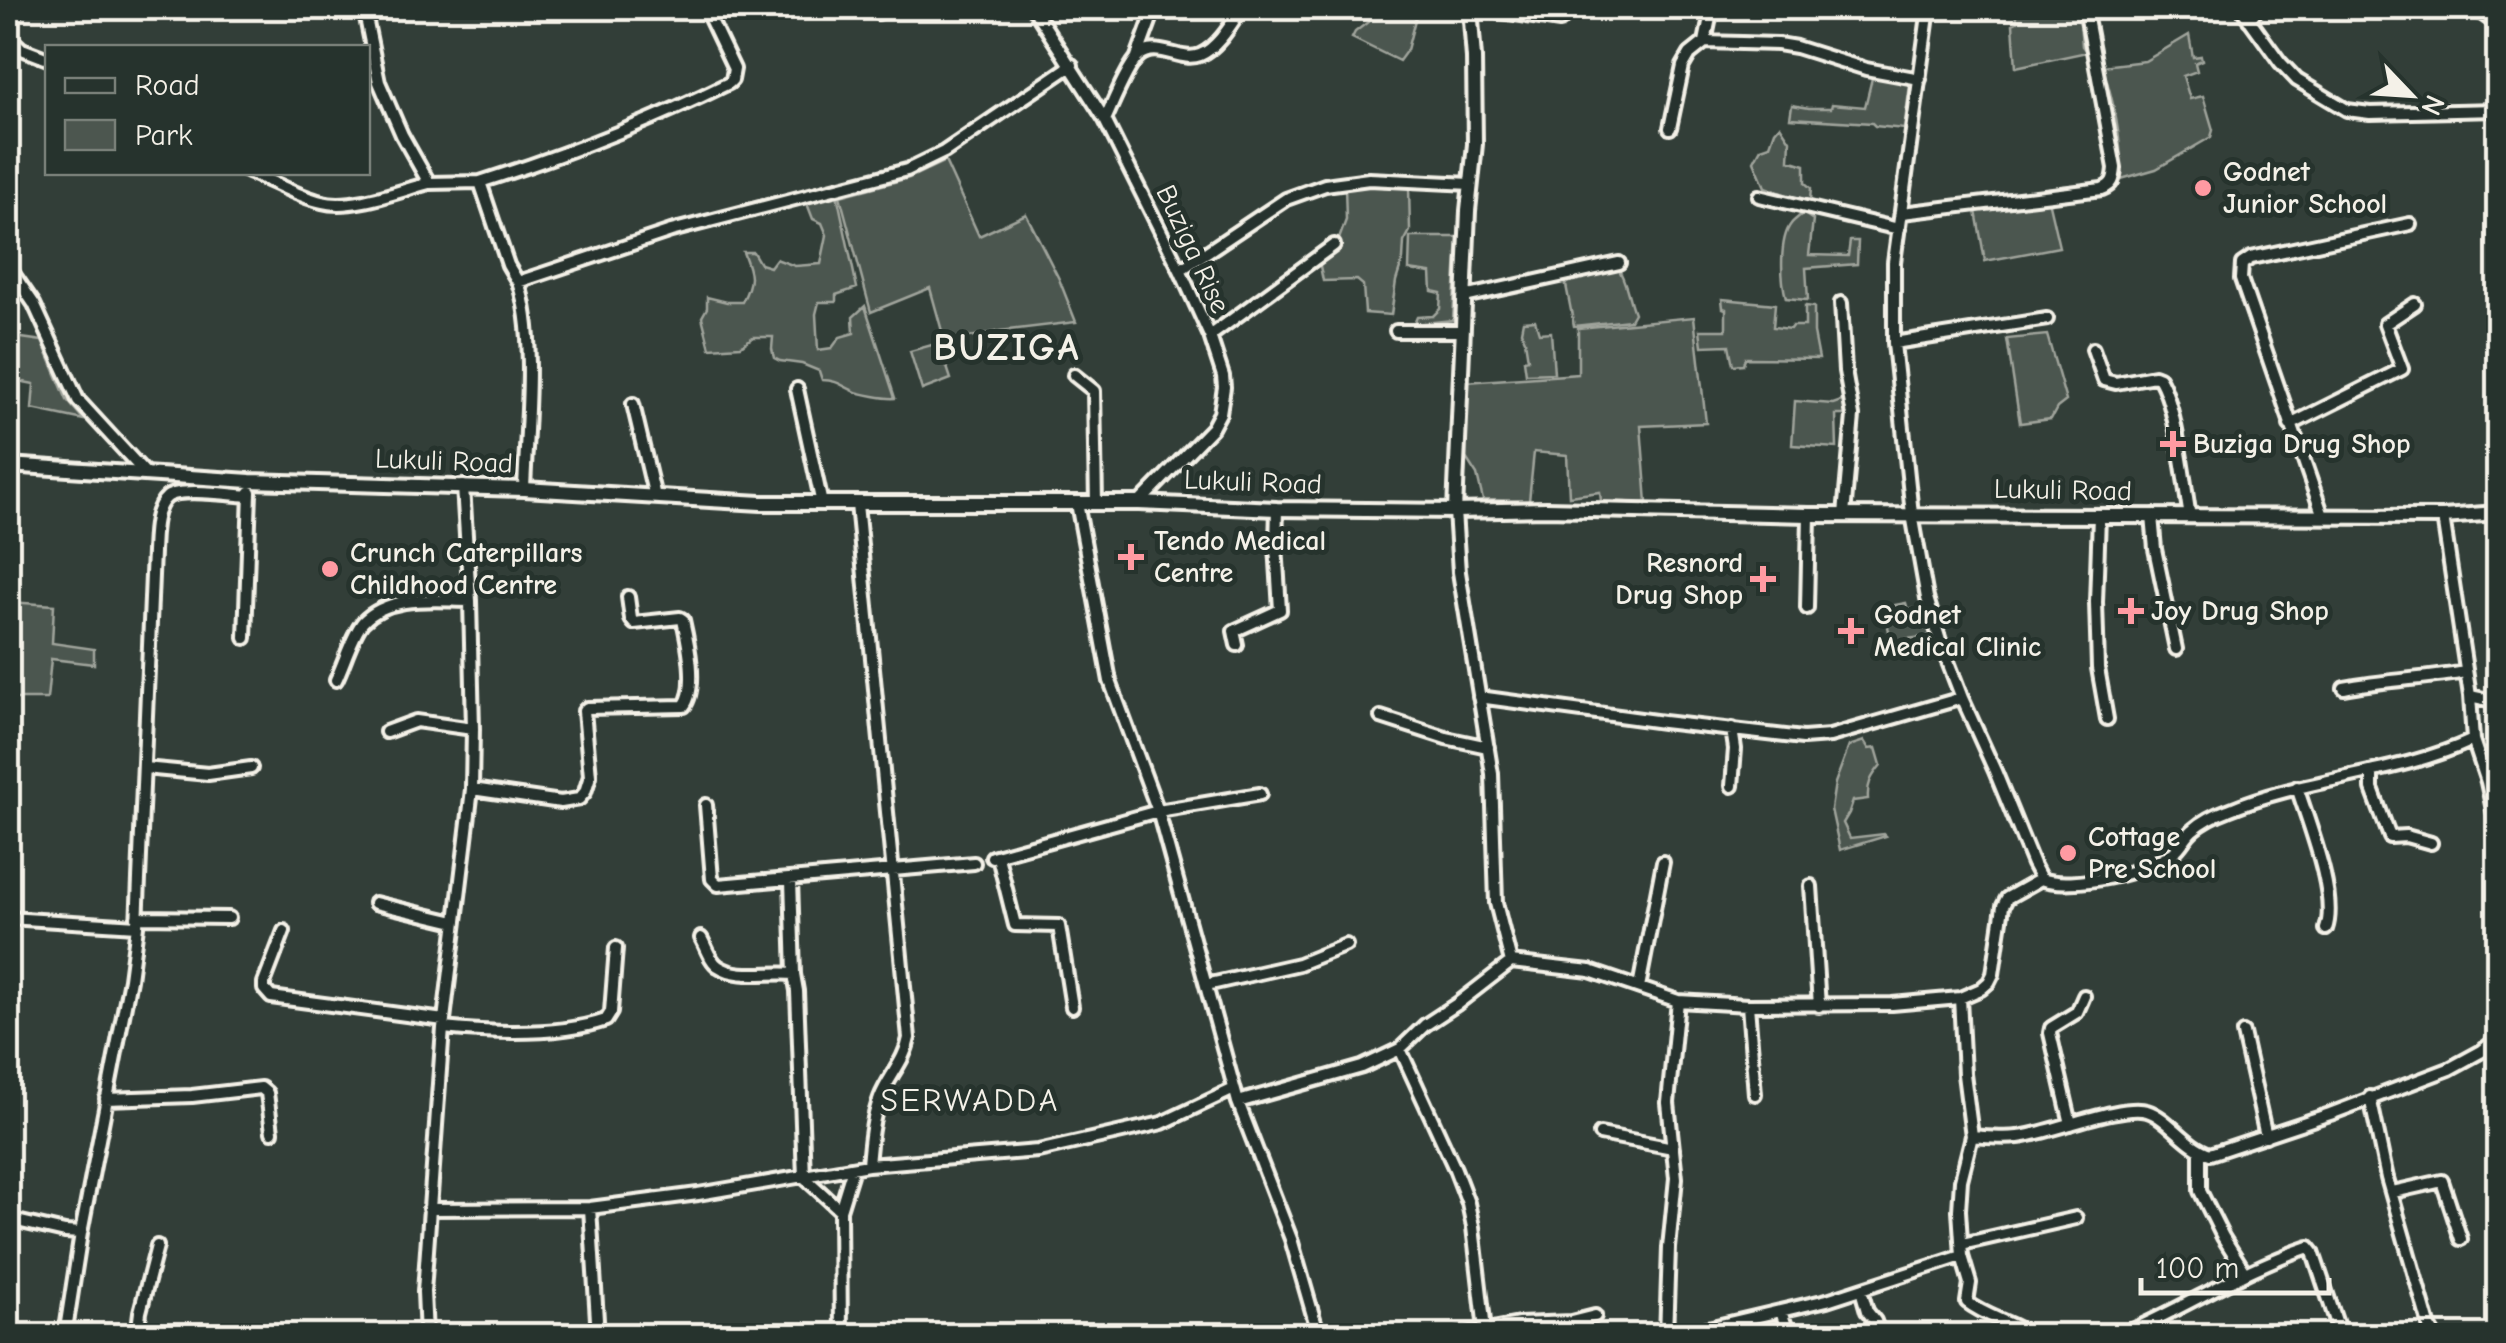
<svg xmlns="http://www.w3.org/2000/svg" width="2506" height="1343" font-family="'Comic Neue',sans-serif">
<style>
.green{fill:#4c564f;stroke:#a0a49c;stroke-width:2.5}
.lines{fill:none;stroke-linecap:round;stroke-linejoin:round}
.minor-casing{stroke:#f4f1e8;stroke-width:18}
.tertiary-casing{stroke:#f4f1e8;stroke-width:20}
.minor{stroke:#26332d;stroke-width:10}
.tertiary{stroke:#26332d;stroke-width:12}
.poi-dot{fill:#ff9aa2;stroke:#26332d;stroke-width:4}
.labels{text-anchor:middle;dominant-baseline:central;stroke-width:10;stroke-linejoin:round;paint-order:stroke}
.poi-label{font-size:28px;font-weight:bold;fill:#f4f1e8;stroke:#26332d;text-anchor:start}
.street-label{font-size:28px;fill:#f4f1e8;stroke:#26332d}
.quarter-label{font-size:32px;letter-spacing:2.5px;fill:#f4f1e8;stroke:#26332d}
.district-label{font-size:38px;font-weight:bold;letter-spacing:2.5px;fill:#f4f1e8;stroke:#26332d}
</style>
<rect width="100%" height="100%" fill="#323e38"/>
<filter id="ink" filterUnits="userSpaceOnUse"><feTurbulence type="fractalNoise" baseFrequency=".01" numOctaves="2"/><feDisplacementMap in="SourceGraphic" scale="20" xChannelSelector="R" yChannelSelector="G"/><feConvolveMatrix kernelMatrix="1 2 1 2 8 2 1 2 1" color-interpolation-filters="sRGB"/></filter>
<g filter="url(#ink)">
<path class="green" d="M1386,8L1416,16L1407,50L1399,61L1352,38L1355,32Z
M2016,8H2081L2083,19L2080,21L2082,46L2087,52L2016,67L2013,24L2017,22Z
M2189,35L2193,57L2201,56L2202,60L2195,63L2197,71L2183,76L2190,99L2203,96L2213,130L2211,137L2156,169L2121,179C2122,140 2115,104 2102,66L2145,61Z
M1872,78L1907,79L1910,85L1904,129L1875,126L1872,123L1790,118L1792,105L1809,108H1831L1832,104L1865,107Z
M1780,125L1790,140L1789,160L1805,165V183L1811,188L1810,200L1793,197L1765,187L1754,161L1761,148L1770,145L1775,131Z
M945,161L979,236L1026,214L1059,279L1076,322L1000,331L945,342L930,288L871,312L840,196L909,178Z
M1345,185L1409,186L1410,231L1404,242L1403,259L1396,281L1391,315L1365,313L1363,285L1357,280L1323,281L1319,261L1335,250L1346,220Z
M837,194L857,288L836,295V302H819L816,314L818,350L832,348L840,337L854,333L853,317L865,306L895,398C887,399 860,394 854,391C841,385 836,380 822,380L819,371L802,364L780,361L774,358L772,349L773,337H753L741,346L710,348L702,317L707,308V297L727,302H742C753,280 752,275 743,252H753L760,264L770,267L776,259L795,266L821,264L827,235L822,223L813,219L806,201Z
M2048,200L2059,247L1985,261L1976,211Z
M1803,213L1813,220L1809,255L1848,256L1850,241H1858L1857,264L1806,268L1808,300L1786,298C1781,280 1779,239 1791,224C1794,220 1799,217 1803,213Z
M1410,237H1458L1453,320L1414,324L1417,317L1433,316L1440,309L1441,293L1432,291L1431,273L1409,270Z
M1617,267C1626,278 1628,298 1634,313L1630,320L1574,326L1565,280Z
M1722,299L1775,304L1773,327L1790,329L1792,326H1805V306L1814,307V333L1819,359L1745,358L1743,364L1733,365L1729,345L1702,346L1700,330H1726V309L1723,308Z
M1694,317L1706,423L1641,426L1647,503L1601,501L1600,492L1569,496L1567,455L1534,452L1529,501L1483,500L1477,475L1466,458V382L1578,374V328Z
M1535,320L1539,333L1551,332L1554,373L1526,374L1524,360L1528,359L1525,340L1521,331L1523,321Z
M2047,335L2066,401L2057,408L2051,419L2020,423L2007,339Z
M8,336L42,341L67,400L84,420L32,409L34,384L8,379Z
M939,343L951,379L922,390L910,351Z
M1847,399L1851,415H1836L1837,448L1792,445L1795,401L1833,404Z
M8,602L54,605L52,643L94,649V664L51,659L47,699H8Z
M1906,603L1908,610L1922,607L1931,636L1891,641L1884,607L1887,606L1889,612L1895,611V605Z
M1864,741L1869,749L1876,748L1881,765C1871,777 1867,784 1868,799L1853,801L1849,813L1843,823L1850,838L1884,834L1886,836L1840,850L1831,809L1835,783L1849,746Z"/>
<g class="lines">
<g class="minor-casing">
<path id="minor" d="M364,8L379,82L402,135L429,183L480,182L508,265L518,282
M1033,8L1105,120L1180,270L1210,336L1223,376L1224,387L1220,413L1212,428L1139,503
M1475,8L1560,21L1564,17L1568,8
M1929,8L1894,262V343L1912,514L1927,598L1940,641L1962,698L1995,771L2033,864L2041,879C2071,890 2149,873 2174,852C2182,846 2186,835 2194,829C2203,821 2217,814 2228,810C2307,777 2395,776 2473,740L2470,696L2443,517
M2241,8L2280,62L2297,80L2347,110L2370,113L2498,110
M2474,8L2498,25
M8,9L17,10L22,8
M878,13L890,8
M2249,20L2258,8
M8,36L22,49L48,59
M1705,42L1712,8
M1137,57L1155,8
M1105,120C1112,105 1128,65 1139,56C1157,40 1180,63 1200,55C1218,48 1232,23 1242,8
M1670,128L1683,66L1690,54L1705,42L1778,44L1796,47L1866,69L1920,79
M248,172C273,181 296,196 322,202C352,210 399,191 429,183
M480,182C565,155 648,123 729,83L732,80L734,69L705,8
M1759,196L1899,229
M1902,213L2102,189C2113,185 2114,179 2115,168L2085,8
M8,266L34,304L78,400L146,474
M1180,270L1286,199L1325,185L1369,179L1471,184
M1464,297L1619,263
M1841,303L1845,371L1853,416L1844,515
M1396,331H1463
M1210,336L1334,245
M1894,343L2047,319
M2093,349L2104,380L2116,383L2154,376L2159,378C2176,404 2184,483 2190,517
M1074,375L1094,391L1096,503
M797,389L822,504
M633,404L655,497
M2290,425L2402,369L2385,324L2415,304
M524,489C526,430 537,336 518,282L671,231L907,170L944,152L1072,65
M1077,503L1110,681L1158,811L1238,1102L1291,1239L1319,1336
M857,504L909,1038C905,1061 888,1077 880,1098C872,1119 870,1142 868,1165
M1455,511L1459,572L1492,774L1496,903L1511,962L1590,971L1678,1001L1748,1005L1892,1004L1960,998L1981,989L1989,982L1993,974L2003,906L2007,898L2041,879
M2099,516L2096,602L2098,668L2107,719
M2152,516L2155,549L2176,649
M2323,516L2241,279L2242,264L2251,258L2410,224
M1807,608L1809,515
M245,638L250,492
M1237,645L1234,631L1280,610L1276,545L1277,509
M336,680C344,664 352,635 363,622C390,594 435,601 470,601
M2344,688C2384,680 2425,679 2466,672
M2470,696L2498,702
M1479,697L1663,722L1803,738L1830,736L1962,698
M1381,717L1446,738L1488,747
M386,732L416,721L473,729
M2473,740L2487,782L2498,833
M144,768L208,774L251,768
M2372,772V789L2390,837L2406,836L2431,843
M1732,786L1735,749L1732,729
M2297,787C2308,822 2338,896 2326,929
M472,789L561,802L579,799L585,792L590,776L584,711L587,708L684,706C698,688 688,642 683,620L680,618L634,623L631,619L628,597
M706,805L712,879L718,885L974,863
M992,857L1158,811L1260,794
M998,857L1015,925L1059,926L1072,1007
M791,880L794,974
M1811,886L1819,1006
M375,903L455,922
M137,917L229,918
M8,918L137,926
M284,931L264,983V989L271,997L444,1020
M701,938C706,946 710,961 718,966C738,980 771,971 794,974L797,991L804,1177L840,1210
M1206,985L1299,964L1346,945
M1639,987L1663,862
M1960,998L1964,1074L1972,1136L1961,1180L1959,1210L1962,1256L1970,1283L1967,1302C1986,1317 2012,1322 2032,1336
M1748,1005L1755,1094
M443,1028C492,1033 559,1036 606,1020L611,1012L616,948
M2243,1033L2266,1136
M1400,1049L1455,1169L1468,1203L1473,1227L1485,1330
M2370,1097L2387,1178L2429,1325L2435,1336
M106,1099L192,1096L261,1088L267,1093L272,1132
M1238,1102L1362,1067L1400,1049L1425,1025L1457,1004L1511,962
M2071,1124L2050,1033L2051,1028L2077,1012L2084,996
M1600,1134L1673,1148
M1972,1136C1987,1137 2003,1139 2018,1137C2048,1134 2122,1103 2147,1111C2169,1118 2185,1146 2210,1154L2330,1114L2449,1069L2482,1051L2498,1038
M2200,1150V1191L2223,1237L2245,1272
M2393,1192L2442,1181L2461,1239
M590,1208L598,1336
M429,1209L590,1208L698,1194L868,1165L1038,1151L1162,1123L1234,1089
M8,1219L65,1232L81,1233
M1962,1244L2076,1218
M1861,1290L1867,1311L1875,1321L1880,1336
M1781,1311L1789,1336
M65,1336L81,1233L130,979L137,926L153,552C154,536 153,509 167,497C180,487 232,495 250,496
M137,1336L140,1312L157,1246
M426,1336L424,1292L443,1028L472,789L473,729L470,601L463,486
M841,1336L840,1210L853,1168
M1455,1336L1519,1324L1571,1322L1595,1316
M1666,1336L1669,1248L1676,1178L1668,1103L1678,1001
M1674,1336L1827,1300L1962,1256
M2119,1336C2184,1309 2242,1269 2309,1247L2313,1252L2341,1336"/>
</g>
<g class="tertiary-casing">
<path id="tertiary" d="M8,465L250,481L524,489L761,503H1139L1277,509L1455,511L1546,509L1809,515L2443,517L2498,513
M1455,511L1468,211L1475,144L1474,58L1470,8"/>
</g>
<use href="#minor" class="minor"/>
<use href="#tertiary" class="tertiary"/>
</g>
</g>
<g class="poi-dot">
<circle cx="2203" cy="188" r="10"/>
<path d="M2168 429h10v10h10v10h-10v10h-10v-10h-10v-10h10z"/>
<path d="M1126 542h10v10h10v10h-10v10h-10v-10h-10v-10h10z"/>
<circle cx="330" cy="569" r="10"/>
<path d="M1758 564h10v10h10v10h-10v10h-10v-10h-10v-10h10z"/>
<path d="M2126 596h10v10h10v10h-10v10h-10v-10h-10v-10h10z"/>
<path d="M1846 616h10v10h10v10h-10v10h-10v-10h-10v-10h10z"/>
<circle cx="2068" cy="853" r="10"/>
</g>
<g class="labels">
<g class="poi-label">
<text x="2223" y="172">Godnet<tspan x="2223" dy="32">Junior School</tspan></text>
<text x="2193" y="444">Buziga Drug Shop</text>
<text x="1154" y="541">Tendo Medical<tspan x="1154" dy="32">Centre</tspan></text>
<text x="350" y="553">Crunch Caterpillars<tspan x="350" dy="32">Childhood Centre</tspan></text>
<text x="1743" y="563" text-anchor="end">Resnord<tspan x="1743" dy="32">Drug Shop</tspan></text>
<text x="2151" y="611">Joy Drug Shop</text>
<text x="1874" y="615">Godnet<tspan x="1874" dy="32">Medical Clinic</tspan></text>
<text x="2088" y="837">Cottage<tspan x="2088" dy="32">Pre School</tspan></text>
</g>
<g class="street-label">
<text transform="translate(1193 249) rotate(65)">Buziga Rise</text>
<text transform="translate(444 461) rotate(2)">Lukuli Road</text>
<text transform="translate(1253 482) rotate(2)">Lukuli Road</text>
<text transform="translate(2063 490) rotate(1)">Lukuli Road</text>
</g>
<g class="quarter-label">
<text x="970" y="1100">SERWADDA</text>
</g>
<g class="district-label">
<text x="1007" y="348">BUZIGA</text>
</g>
</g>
<rect width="2506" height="1343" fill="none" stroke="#26332d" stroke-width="40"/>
<rect x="20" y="20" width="2466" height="1303" fill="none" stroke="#f4f1e8" stroke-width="4" filter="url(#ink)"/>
<rect x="45" y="45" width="325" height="130" fill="#26332d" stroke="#787f78" stroke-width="2.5"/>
<rect x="65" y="78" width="50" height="15" fill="#26332d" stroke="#787f78" stroke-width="2.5"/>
<text x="135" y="95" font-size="30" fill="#f4f1e8">Road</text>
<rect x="65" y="120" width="50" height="30" fill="#4c564f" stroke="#787f78" stroke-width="2.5"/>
<text x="135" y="145" font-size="30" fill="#f4f1e8">Park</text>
<g transform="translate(2411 95) rotate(115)" stroke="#26332d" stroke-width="8" paint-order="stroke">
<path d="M0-8L18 38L0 25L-18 38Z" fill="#f4f1e8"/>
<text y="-15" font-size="28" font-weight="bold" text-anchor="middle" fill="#f4f1e8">N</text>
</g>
<path d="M2141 1278v15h188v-15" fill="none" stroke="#f4f1e8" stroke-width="5"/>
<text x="2156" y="1278" font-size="30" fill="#f4f1e8" stroke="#26332d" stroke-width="8" paint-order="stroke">100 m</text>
</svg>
